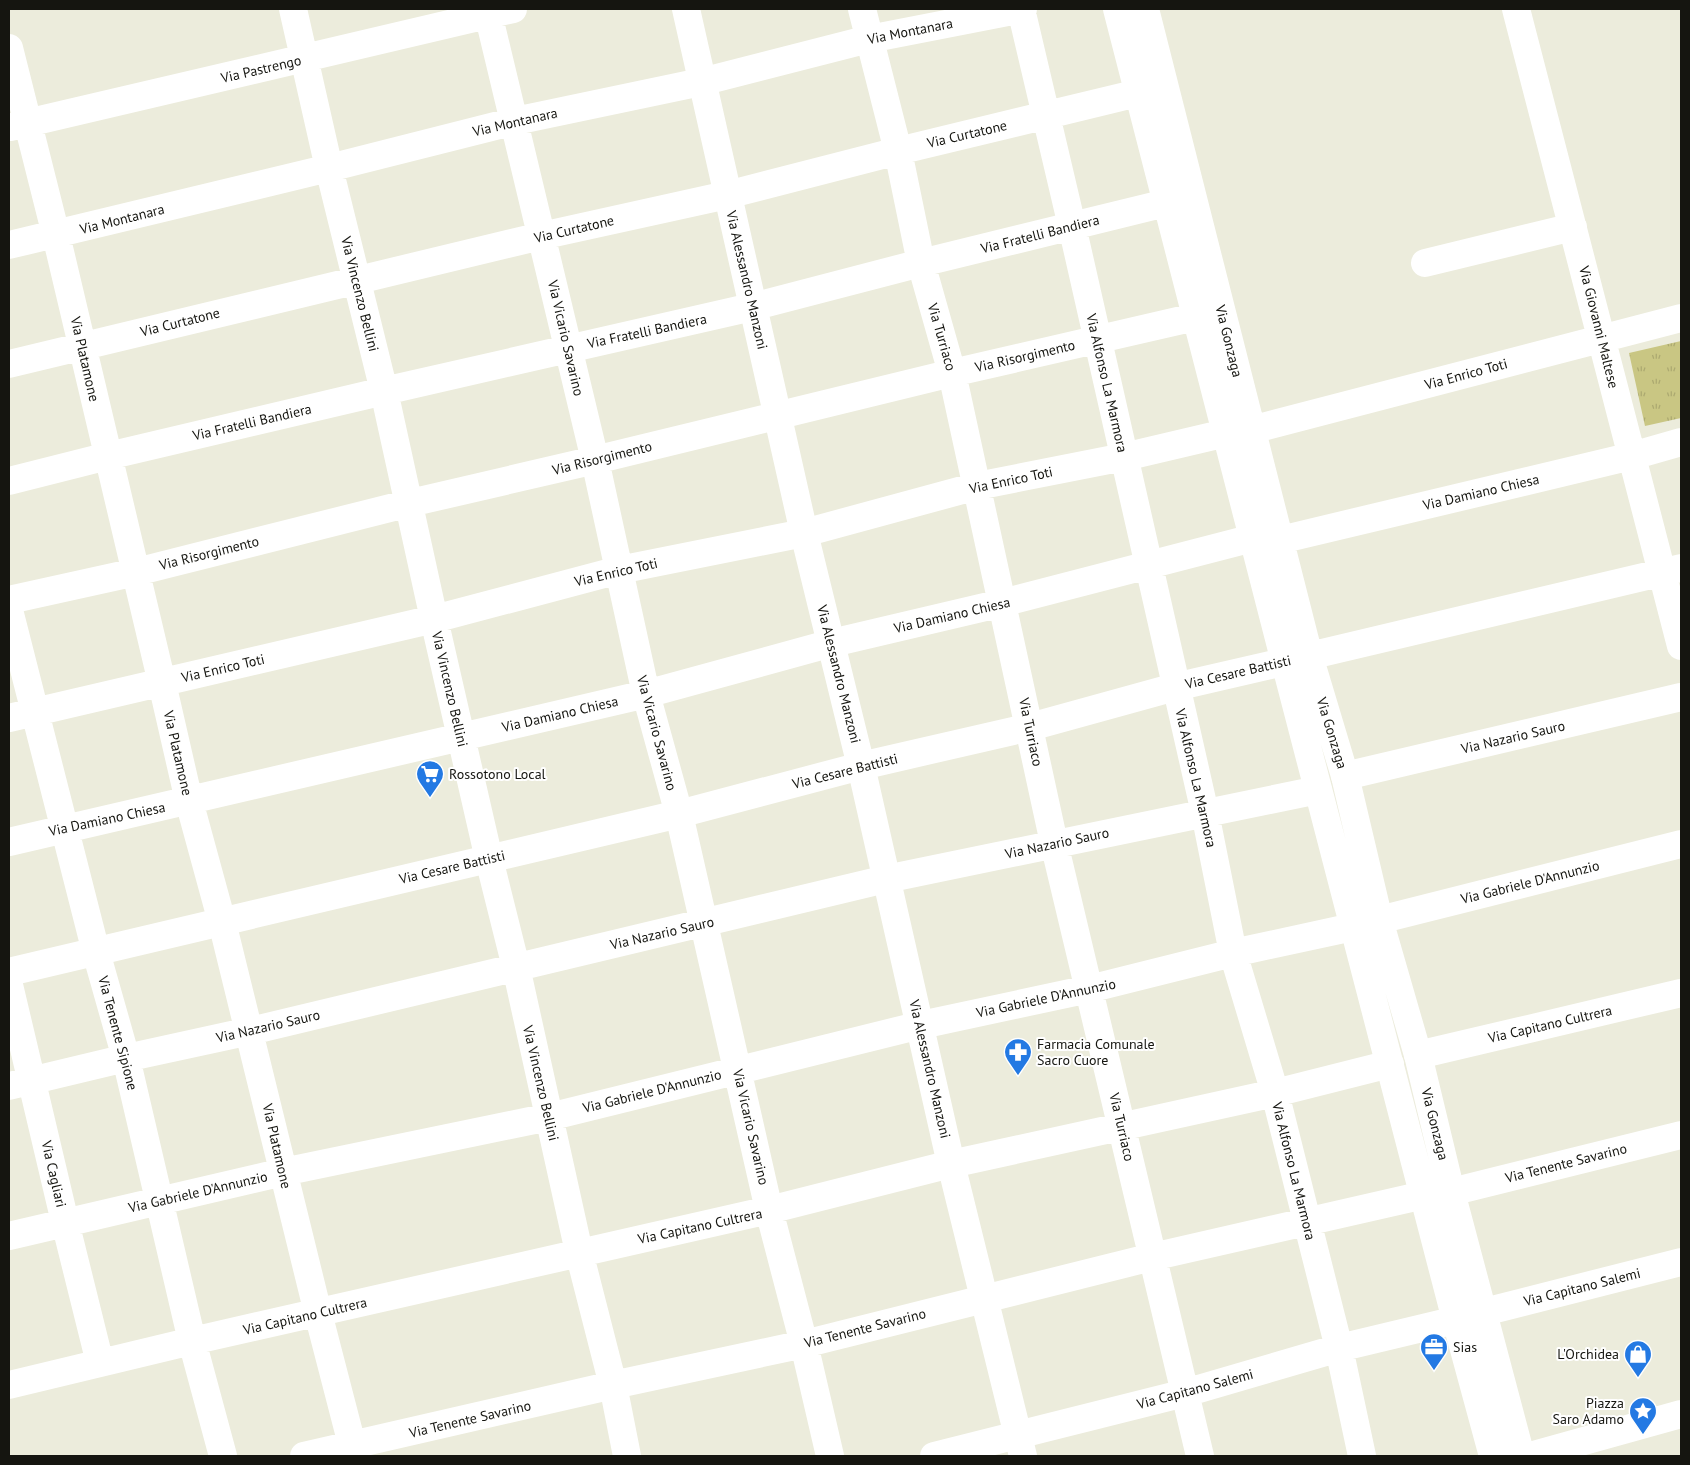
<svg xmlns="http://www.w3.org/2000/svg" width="1690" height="1465" font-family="'PT Sans',sans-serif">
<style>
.grass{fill:url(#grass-tufts)}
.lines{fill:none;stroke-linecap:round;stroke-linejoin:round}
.minor{stroke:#fff;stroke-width:28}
.tertiary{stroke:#fff;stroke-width:28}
.labels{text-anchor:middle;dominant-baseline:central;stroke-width:4;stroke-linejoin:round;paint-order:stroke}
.street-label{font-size:14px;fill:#151510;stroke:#fff}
.poi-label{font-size:14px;fill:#151510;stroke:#fff;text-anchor:start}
</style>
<defs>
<pattern id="grass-tufts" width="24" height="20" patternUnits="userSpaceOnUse" patternTransform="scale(1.25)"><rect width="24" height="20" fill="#c9c683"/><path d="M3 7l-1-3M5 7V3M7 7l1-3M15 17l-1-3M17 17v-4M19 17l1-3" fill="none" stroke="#aca970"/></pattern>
</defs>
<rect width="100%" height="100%" fill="#ececdc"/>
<path class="grass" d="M1681,341V418L1645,426L1629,353Z"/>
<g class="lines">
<path class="minor" d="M293,9L329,168L384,391L434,619L489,859L516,967L579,1252L613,1385L627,1456
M487,9L595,460L646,694L679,814L769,1210L804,1344L830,1456
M862,9L898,151L921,263L952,373L1054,843L1200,1456
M1021,9L1072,226L1205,813L1233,953L1275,1093L1307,1221L1339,1348L1362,1456
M1117,9L1285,662
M1145,9L1309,656L1681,568
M1516,9L1681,646
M9,48L56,235L162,683L189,801L222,922L318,1313L355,1456
M10,127L513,9
M9,245L329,168L515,121L701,82L869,39L1023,9
M1425,263L1573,227
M9,364L541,236L727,195L898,151L1138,93
M1251,430L1681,318
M9,481L108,456L384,391L752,307L921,263L1166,203
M1280,540L1632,456L1681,442
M9,600L136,572L410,503L595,460L952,373L1221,311
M9,610L96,952L126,1058L192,1341L223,1456
M9,718L434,619L619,570L804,533L977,486L1124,457L1226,433
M1345,776L1681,697
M9,842L646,694L832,643L1002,603L1253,538
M1379,920L1681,844
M9,985L65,1222L100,1363
M1418,1055L1681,993
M9,1086L126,1058L250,1031L886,879L1318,790
M9,1236L283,1172L549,1117L921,1025L1089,989L1233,953L1353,927
M1484,1312L1681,1262
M9,1385L192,1341L769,1210L951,1164L1275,1093L1390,1064
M304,1456L613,1385L804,1344L1152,1257L1424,1195L1451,1192L1681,1135
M934,1456L1185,1393L1339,1348L1456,1320"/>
<path class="tertiary" d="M686,9L804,533L861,766L951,1164L1023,1456
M1285,662L1456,1320L1493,1456
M9,972L679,814L861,766L1030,727L1175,687L1309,656L1345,776L1379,920L1418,1055L1451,1192L1521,1456
M1530,1456L1681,1414"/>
</g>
<defs>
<g id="supermarket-pin" transform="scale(1.4375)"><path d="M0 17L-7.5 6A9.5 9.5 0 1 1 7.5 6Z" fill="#2379e3" stroke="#fff"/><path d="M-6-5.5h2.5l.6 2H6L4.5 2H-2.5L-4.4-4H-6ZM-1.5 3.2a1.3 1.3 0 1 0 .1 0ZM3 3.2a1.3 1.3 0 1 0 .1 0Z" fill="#fff"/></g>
<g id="pharmacy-pin" transform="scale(1.4375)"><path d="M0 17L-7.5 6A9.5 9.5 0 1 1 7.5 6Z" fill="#2379e3" stroke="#fff"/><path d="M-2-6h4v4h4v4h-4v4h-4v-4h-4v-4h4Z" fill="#fff"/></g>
<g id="office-pin" transform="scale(1.4375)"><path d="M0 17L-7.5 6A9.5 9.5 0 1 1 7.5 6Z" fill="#2379e3" stroke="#fff"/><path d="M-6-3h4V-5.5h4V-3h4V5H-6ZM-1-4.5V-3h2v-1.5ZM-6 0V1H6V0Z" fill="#fff"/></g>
<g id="shop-pin" transform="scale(1.4375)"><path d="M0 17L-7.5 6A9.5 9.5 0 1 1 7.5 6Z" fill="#2379e3" stroke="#fff"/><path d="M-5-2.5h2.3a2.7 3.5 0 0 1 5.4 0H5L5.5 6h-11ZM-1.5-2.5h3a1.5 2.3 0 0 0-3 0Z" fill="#fff"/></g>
<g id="sight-pin" transform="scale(1.4375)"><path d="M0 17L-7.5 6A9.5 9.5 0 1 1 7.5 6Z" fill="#2379e3" stroke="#fff"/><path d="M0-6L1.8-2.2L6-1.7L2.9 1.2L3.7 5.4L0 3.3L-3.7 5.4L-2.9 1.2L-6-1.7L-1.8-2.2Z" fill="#fff"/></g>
</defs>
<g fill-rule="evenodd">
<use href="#supermarket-pin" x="430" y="774"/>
<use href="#pharmacy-pin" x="1018" y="1052"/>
<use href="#office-pin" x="1434" y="1347"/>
<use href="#shop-pin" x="1638" y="1354"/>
<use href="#sight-pin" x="1643" y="1411"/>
</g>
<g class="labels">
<g class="street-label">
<text transform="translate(910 31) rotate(-11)">Via Montanara</text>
<text transform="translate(261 69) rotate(-13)">Via Pastrengo</text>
<text transform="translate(515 122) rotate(-13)">Via Montanara</text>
<text transform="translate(967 134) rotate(-13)">Via Curtatone</text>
<text transform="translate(122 219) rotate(-14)">Via Montanara</text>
<text transform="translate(574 229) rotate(-13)">Via Curtatone</text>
<text transform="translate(1040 234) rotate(-14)">Via Fratelli Bandiera</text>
<text transform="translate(747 280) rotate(77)">Via Alessandro Manzoni</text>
<text transform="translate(360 294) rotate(76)">Via Vincenzo Bellini</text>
<text transform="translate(180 322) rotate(-14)">Via Curtatone</text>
<text transform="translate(1599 327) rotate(76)">Via Giovanni Maltese</text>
<text transform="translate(647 331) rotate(-12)">Via Fratelli Bandiera</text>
<text transform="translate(942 337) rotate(74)">Via Turriaco</text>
<text transform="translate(566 338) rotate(77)">Via Vicario Savarino</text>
<text transform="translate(1229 341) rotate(76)">Via Gonzaga</text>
<text transform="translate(1025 356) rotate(-13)">Via Risorgimento</text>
<text transform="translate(85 359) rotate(77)">Via Platamone</text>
<text transform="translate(1466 374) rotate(-15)">Via Enrico Toti</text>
<text transform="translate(1107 383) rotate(77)">Via Alfonso La Marmora</text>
<text transform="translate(252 422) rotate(-13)">Via Fratelli Bandiera</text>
<text transform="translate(602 458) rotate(-14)">Via Risorgimento</text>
<text transform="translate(1011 480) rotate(-12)">Via Enrico Toti</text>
<text transform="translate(1481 492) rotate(-13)">Via Damiano Chiesa</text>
<text transform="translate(209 553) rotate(-14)">Via Risorgimento</text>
<text transform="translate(616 572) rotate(-13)">Via Enrico Toti</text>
<text transform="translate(952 615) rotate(-13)">Via Damiano Chiesa</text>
<text transform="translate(223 668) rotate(-13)">Via Enrico Toti</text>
<text transform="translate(1238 672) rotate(-13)">Via Cesare Battisti</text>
<text transform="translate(839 674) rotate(76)">Via Alessandro Manzoni</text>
<text transform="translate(450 689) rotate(77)">Via Vincenzo Bellini</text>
<text transform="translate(560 714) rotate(-13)">Via Damiano Chiesa</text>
<text transform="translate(1031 732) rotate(78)">Via Turriaco</text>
<text transform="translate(657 733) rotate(75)">Via Vicario Savarino</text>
<text transform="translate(1332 733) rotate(73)">Via Gonzaga</text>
<text transform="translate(1513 737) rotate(-13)">Via Nazario Sauro</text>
<text transform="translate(178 753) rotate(77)">Via Platamone</text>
<text transform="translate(845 771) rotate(-14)">Via Cesare Battisti</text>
<text transform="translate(1196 778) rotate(77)">Via Alfonso La Marmora</text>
<text transform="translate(107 819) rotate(-12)">Via Damiano Chiesa</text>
<text transform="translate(1057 843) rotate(-12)">Via Nazario Sauro</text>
<text transform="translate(452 867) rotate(-13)">Via Cesare Battisti</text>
<text transform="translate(1530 882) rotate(-14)">Via Gabriele D'Annunzio</text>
<text transform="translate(662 933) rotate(-13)">Via Nazario Sauro</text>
<text transform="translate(1046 998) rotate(-12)">Via Gabriele D'Annunzio</text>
<text transform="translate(1550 1024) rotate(-13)">Via Capitano Cultrera</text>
<text transform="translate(268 1026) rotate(-13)">Via Nazario Sauro</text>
<text transform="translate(118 1033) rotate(75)">Via Tenente Sipione</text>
<text transform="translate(930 1069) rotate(77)">Via Alessandro Manzoni</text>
<text transform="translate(541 1083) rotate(77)">Via Vincenzo Bellini</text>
<text transform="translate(652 1091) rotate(-14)">Via Gabriele D'Annunzio</text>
<text transform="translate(1435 1124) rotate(76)">Via Gonzaga</text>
<text transform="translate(751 1127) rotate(77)">Via Vicario Savarino</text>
<text transform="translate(1122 1127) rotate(77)">Via Turriaco</text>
<text transform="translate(277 1146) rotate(77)">Via Platamone</text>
<text transform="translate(1566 1163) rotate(-14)">Via Tenente Savarino</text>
<text transform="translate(1294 1171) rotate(76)">Via Alfonso La Marmora</text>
<text transform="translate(54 1174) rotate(77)">Via Cagliari</text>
<text transform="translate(198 1192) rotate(-13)">Via Gabriele D'Annunzio</text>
<text transform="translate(700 1226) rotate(-12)">Via Capitano Cultrera</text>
<text transform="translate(1582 1287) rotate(-14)">Via Capitano Salemi</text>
<text transform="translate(305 1316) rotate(-13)">Via Capitano Cultrera</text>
<text transform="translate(865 1328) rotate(-14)">Via Tenente Savarino</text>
<text transform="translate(1195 1389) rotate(-15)">Via Capitano Salemi</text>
<text transform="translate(470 1419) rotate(-13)">Via Tenente Savarino</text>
</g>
<g class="poi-label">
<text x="449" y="774">Rossotono Local</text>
<text x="1037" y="1044">Farmacia Comunale<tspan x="1037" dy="16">Sacro Cuore</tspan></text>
<text x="1453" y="1347">Sias</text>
<text x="1619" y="1354" text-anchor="end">L'Orchidea</text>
<text x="1624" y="1403" text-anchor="end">Piazza<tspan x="1624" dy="16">Saro Adamo</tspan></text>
</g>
</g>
<rect width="1690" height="1465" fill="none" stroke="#151510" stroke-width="20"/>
</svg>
